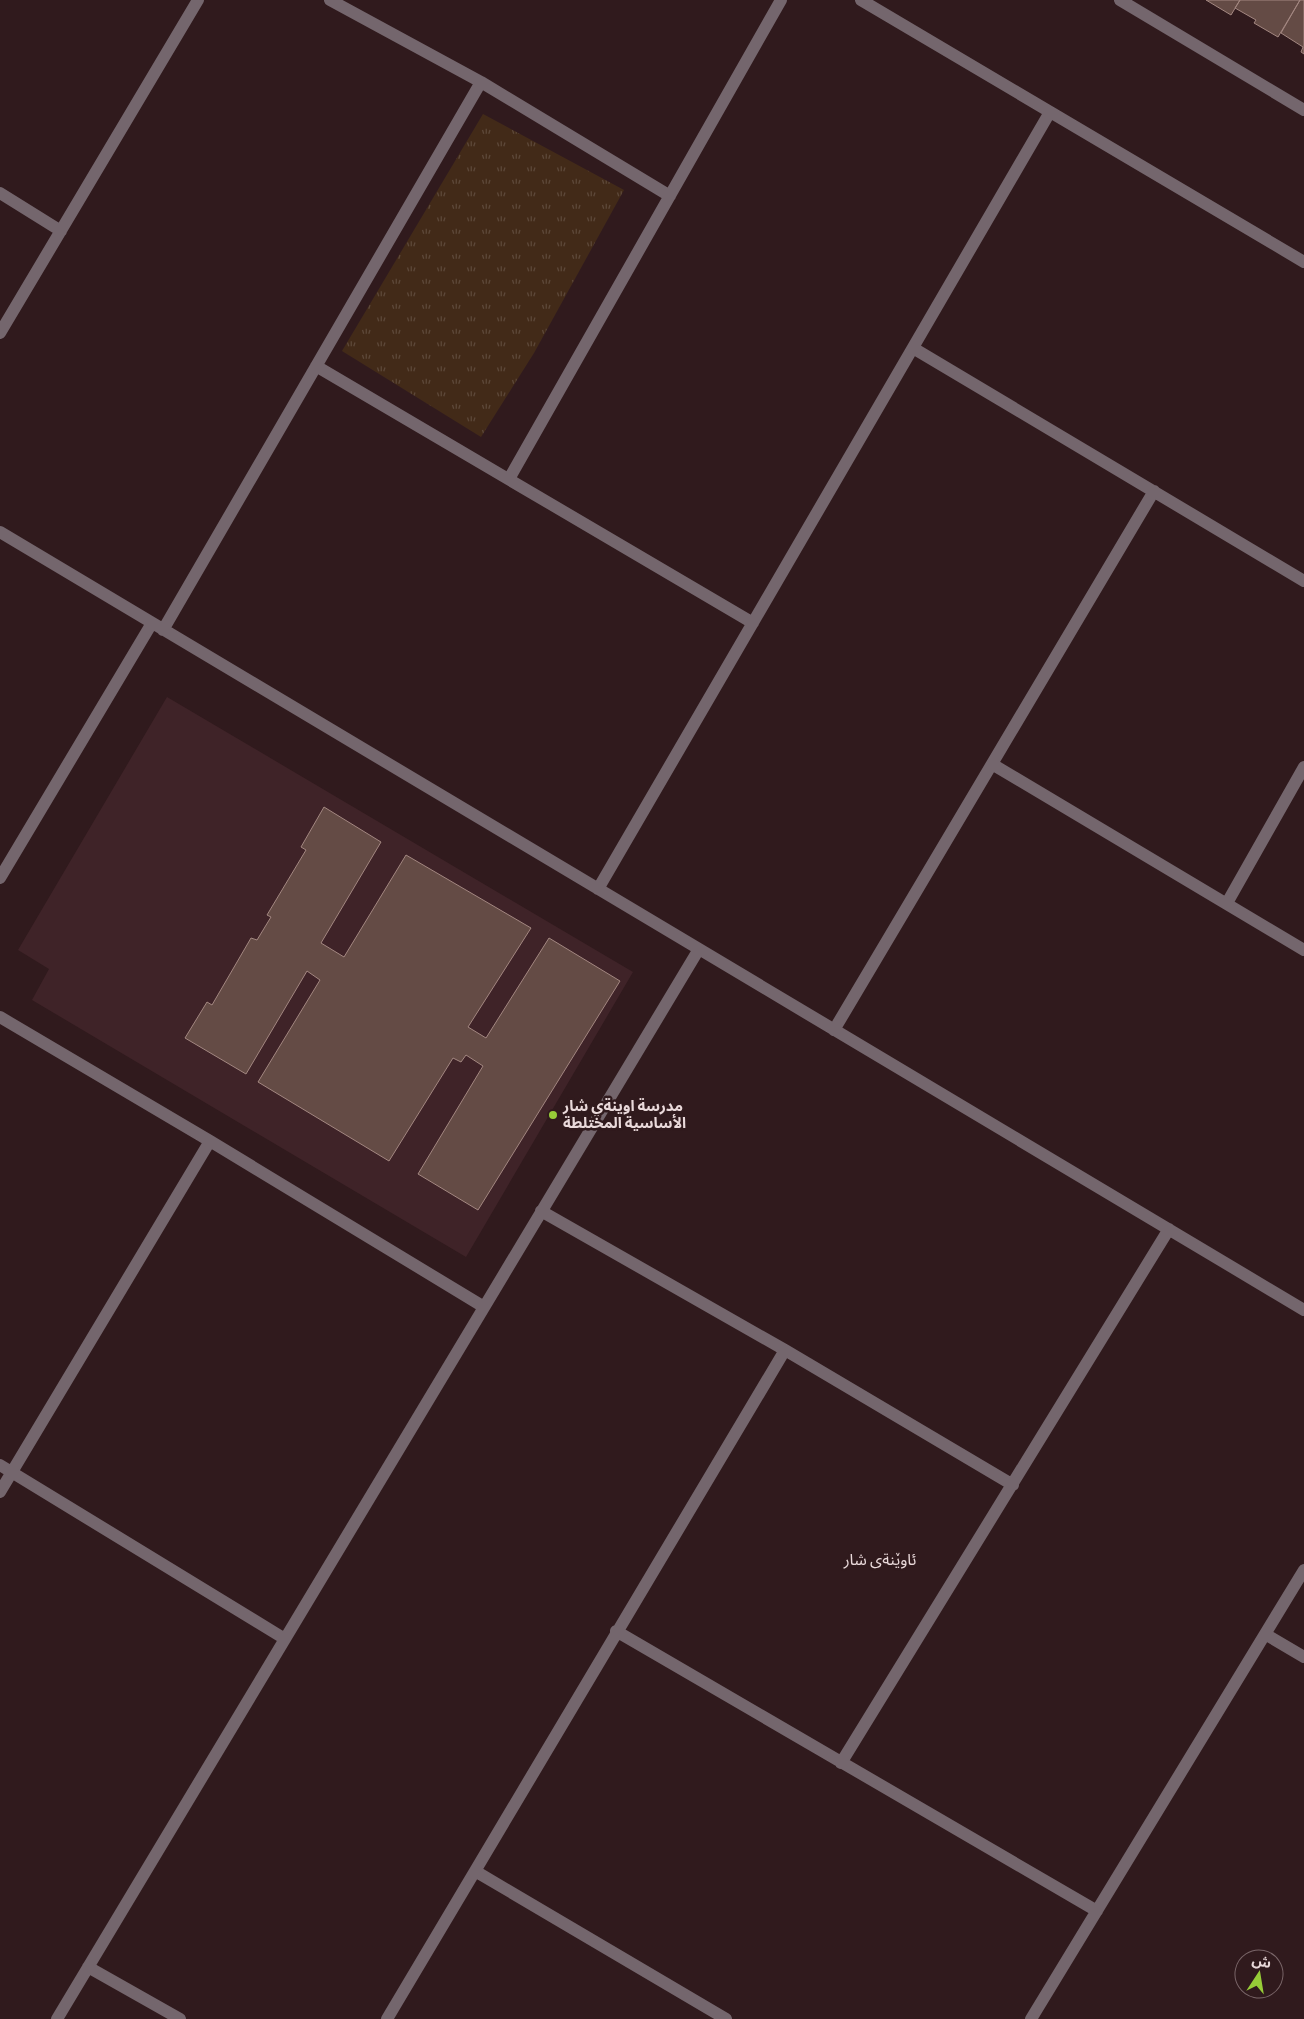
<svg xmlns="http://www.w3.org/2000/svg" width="1304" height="2019" font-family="'Source Sans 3','Noto Sans Arabic',sans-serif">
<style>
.built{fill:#3f2328}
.grass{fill:url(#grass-tufts)}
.building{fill:#644b45;stroke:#a38781}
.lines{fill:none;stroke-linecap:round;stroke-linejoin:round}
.minor{stroke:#74666d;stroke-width:12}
.poi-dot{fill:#97cc38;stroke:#301a1d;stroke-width:2}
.labels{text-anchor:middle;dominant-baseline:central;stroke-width:5;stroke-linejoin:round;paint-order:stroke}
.poi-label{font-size:15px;font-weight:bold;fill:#e9d9da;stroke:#301a1d;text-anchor:start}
.neighbourhood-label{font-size:16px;fill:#e9d9da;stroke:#301a1d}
</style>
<defs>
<pattern id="grass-tufts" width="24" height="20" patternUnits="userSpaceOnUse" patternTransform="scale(1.25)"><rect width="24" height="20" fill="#422a18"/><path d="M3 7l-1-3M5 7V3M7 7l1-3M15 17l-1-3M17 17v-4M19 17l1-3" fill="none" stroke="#5d4839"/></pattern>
</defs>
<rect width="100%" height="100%" fill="#301a1d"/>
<path class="built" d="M167,697L633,972L466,1257L32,1000L49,969L18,950Z"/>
<path class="grass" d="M483,114L624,190L534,353L481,437L342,351Z"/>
<path class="building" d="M1206,0H1240L1231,15Z
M1240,0H1300L1278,37L1254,23L1256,20L1235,8Z
M1300,0H1304V54L1301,52L1303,47L1281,33Z
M324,807L381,842L321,943L344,957L406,855L531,928L468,1027L486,1038L549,938L620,981L478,1210L418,1174L483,1066L466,1055L461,1062L453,1058L389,1161L258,1082L320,980L307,971L246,1074L185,1038L207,1002L212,1005L251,938L257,940L271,917L267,915L306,850L301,847Z"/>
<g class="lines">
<path class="minor" d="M330,0L481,82L670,196
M861,0L1304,262
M1120,0L1304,110
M0,193L61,231
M0,333L198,0
M913,348L1304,581
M316,366L753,623
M509,479L781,0
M0,532L1304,1310
M163,630L481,82
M992,764L1304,950
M0,878L152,623
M598,889L1050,112
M1227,903L1304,767
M0,1017L210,1141L484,1307
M834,1030L1154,491
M541,1211L785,1350L1013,1485
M0,1465L285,1639
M0,1492L210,1141
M616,1631L1097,1911
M1265,1634L1304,1657
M841,1763L1169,1229
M475,1871L726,2019
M88,1967L180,2019
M57,2019L699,949
M387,2019L785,1350
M1031,2019L1304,1570"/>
</g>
<circle class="poi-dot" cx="553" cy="1115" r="5"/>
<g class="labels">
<g class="poi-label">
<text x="563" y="1106">مدرسة اوينةي شار<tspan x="563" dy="17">الأساسية المختلطة</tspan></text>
</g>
<g class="neighbourhood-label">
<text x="880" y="1560">ئاوێنةی شار</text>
</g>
</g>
<g transform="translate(1259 1974) rotate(12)"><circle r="24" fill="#301a1d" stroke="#7a6669"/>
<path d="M0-4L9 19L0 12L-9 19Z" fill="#97cc38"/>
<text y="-8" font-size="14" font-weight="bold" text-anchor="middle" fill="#e9d9da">ش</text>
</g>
</svg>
